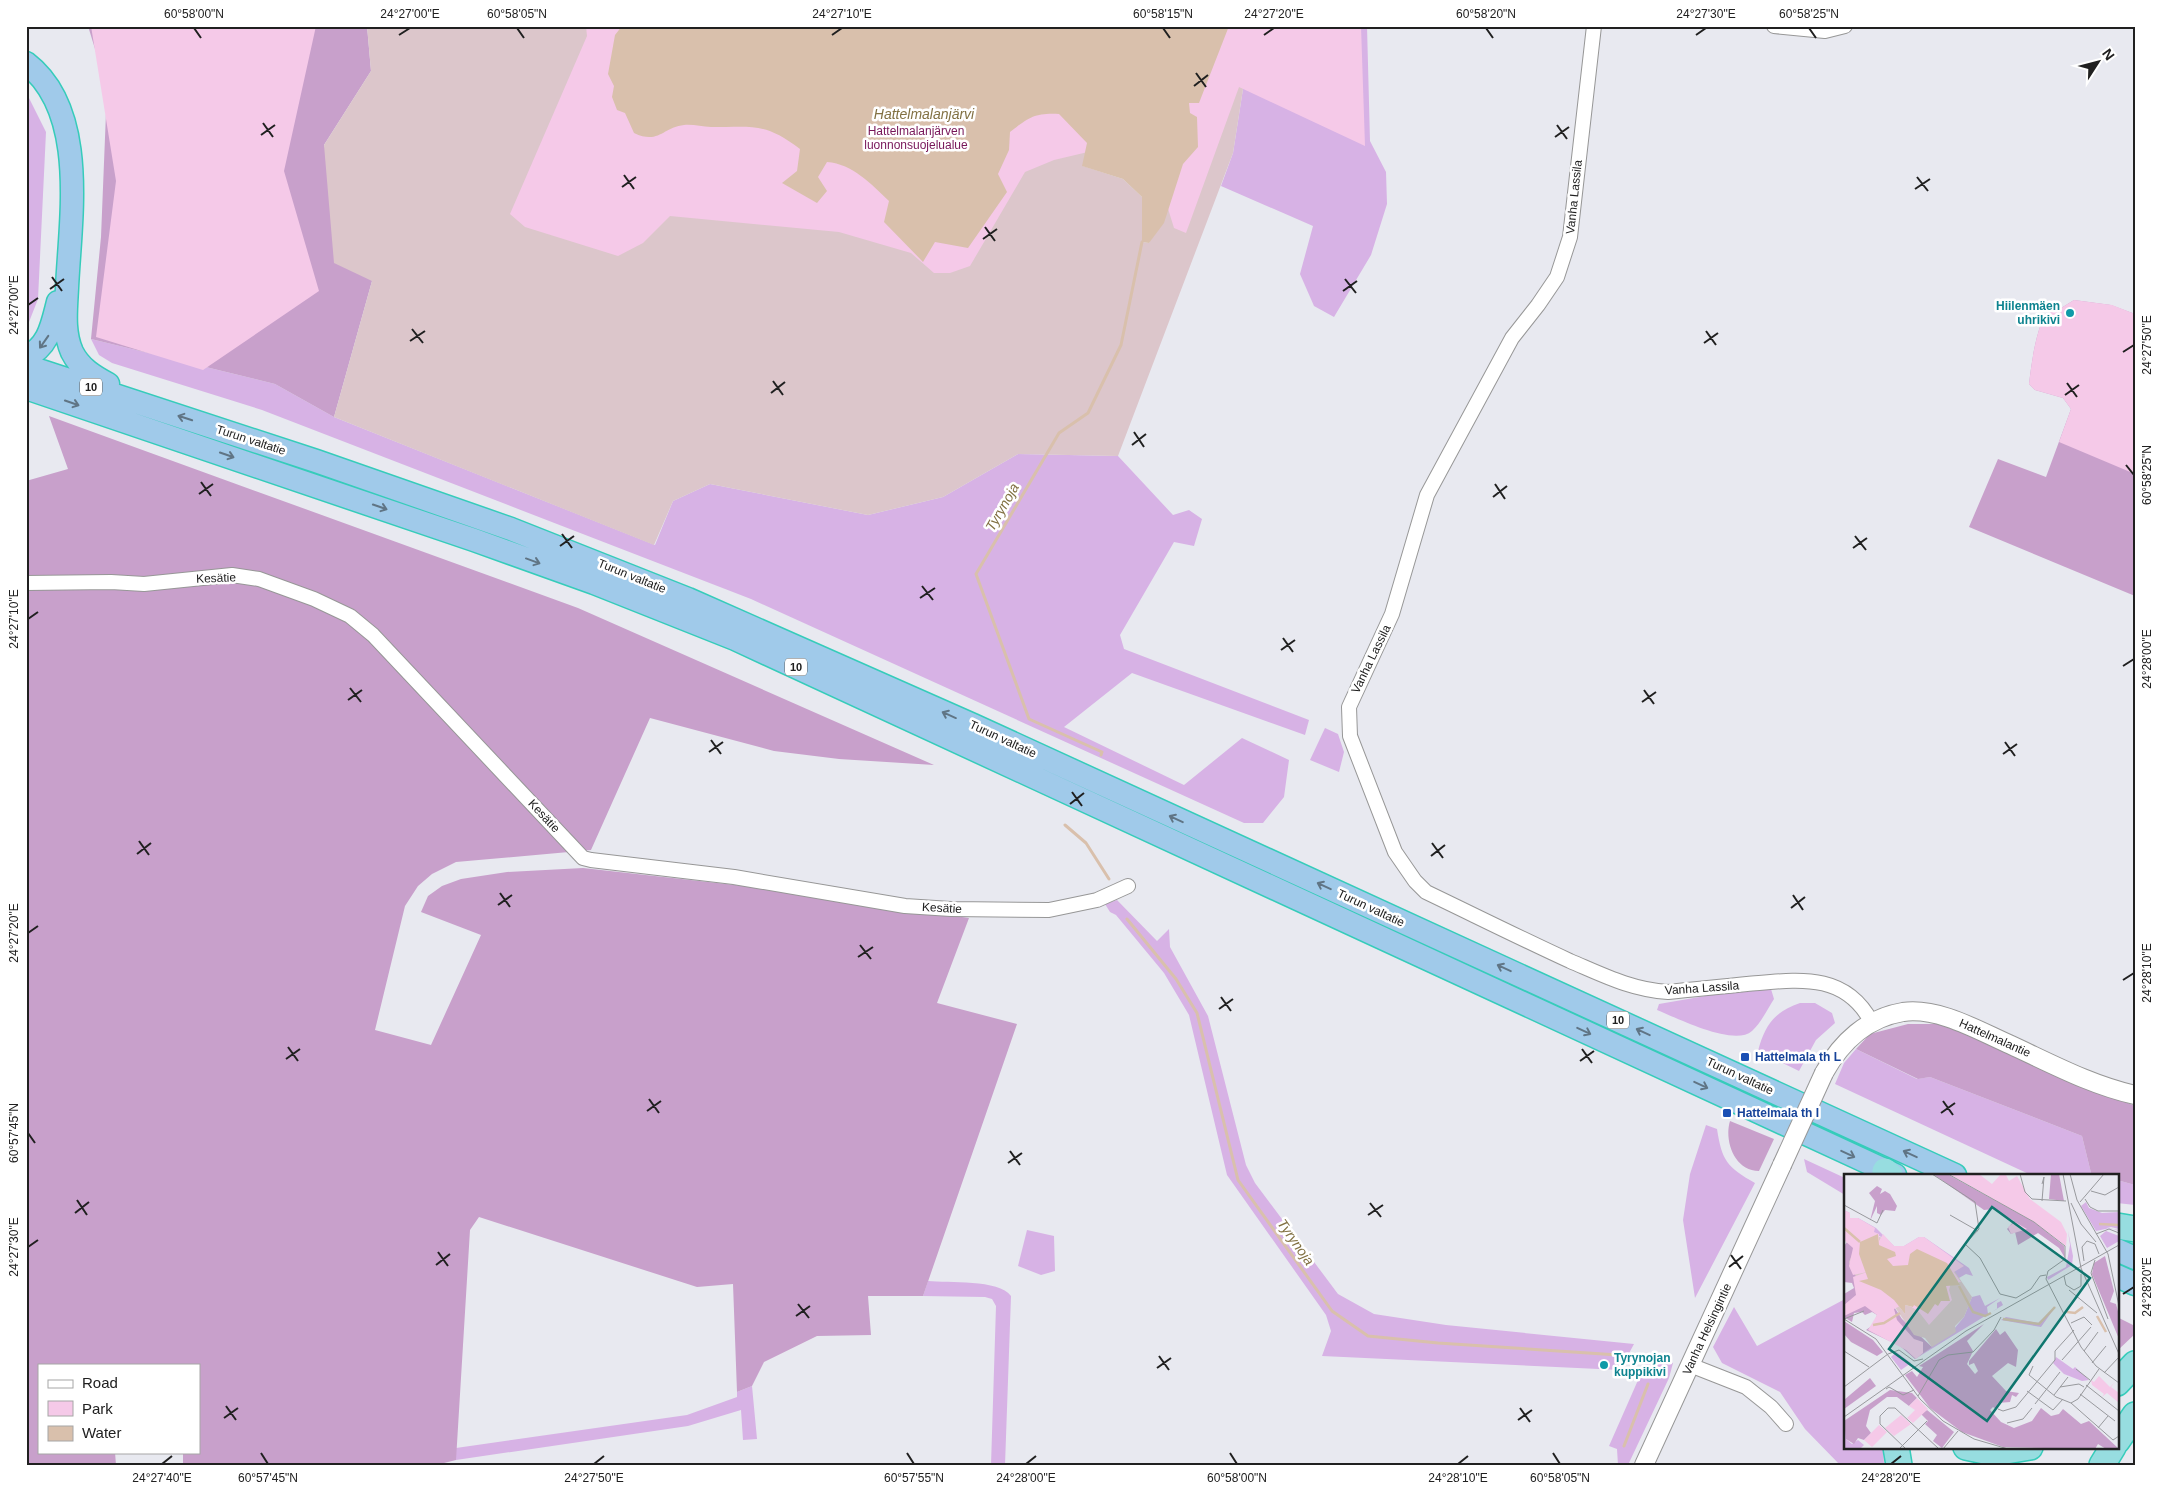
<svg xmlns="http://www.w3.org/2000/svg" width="2161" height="1491" font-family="Helvetica,sans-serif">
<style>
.grass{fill:#d7b2e5}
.forest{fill:#c8a0cb}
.wetland{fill:#dcc6cb}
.park{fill:#f5c9e8}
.water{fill:#d9c0ac}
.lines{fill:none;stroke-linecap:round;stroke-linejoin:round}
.stream{stroke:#d9c0ac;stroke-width:3}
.minor-casing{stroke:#979797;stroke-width:16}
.tertiary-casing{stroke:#979797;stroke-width:20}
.trunk-casing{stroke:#36ccba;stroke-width:25}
.motorway-casing{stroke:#36ccba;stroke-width:28}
.minor{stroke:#fff;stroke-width:14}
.tertiary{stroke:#fff;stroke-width:18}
.trunk{stroke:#a0caea;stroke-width:22}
.motorway{stroke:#97dde0;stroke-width:25}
.tertiary-bridge-casing{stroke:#979797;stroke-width:20;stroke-linecap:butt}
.tertiary-bridge{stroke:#fff;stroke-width:18}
.oneway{stroke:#607585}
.ticks{fill:none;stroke:#202020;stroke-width:2}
.culture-dot{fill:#0f9aa8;stroke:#fff;stroke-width:2}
.transit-dot{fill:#1a4fb4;stroke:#fff;stroke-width:2}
.labels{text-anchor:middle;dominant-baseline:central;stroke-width:5;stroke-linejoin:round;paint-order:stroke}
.shield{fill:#fff;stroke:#636363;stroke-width:1}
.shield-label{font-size:11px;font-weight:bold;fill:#202020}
.park-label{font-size:12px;fill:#771659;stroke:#fff}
.street-label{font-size:12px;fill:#202020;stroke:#fff}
.culture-label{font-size:12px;font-weight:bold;fill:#0d838f;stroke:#fff;text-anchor:end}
.transit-label{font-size:12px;font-weight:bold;fill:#164399;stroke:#fff;text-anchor:start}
.water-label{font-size:14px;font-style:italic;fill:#827143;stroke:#fff}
.inset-river{fill:none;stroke:#d9c0ac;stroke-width:2.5}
.inset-road{fill:none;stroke:#98999d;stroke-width:1}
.view{fill:#0f766e;fill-opacity:0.15;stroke:#0f766e;stroke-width:2.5}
.inset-edge{fill:none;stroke:#202020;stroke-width:2.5}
.neatline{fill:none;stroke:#202020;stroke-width:2}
.ticks-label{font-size:12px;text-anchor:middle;fill:#202020}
</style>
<rect width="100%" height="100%" fill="#e8e9f0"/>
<path class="grass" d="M1262,26H1367L1370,141L1386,172L1387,204L1371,255L1334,317L1314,306L1300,274L1313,226L1221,186L1233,153L1248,57Z
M26,92L46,132L38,299L29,322L26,321Z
M91,339L275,384L334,417L655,545L673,501L710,484L868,515L943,497L1018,454L1118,456L1173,515L1189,510L1202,519L1194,546L1174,542L1120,635L1124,649L1309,720L1305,735L1132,673L1064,727L1184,785L1242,738L1289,760L1284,797L1263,823H1244L751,599L262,410L112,363L99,355Z
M1325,728L1338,734L1344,752L1339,772L1310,760Z
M1117,900L1157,941L1169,929L1170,947L1208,1016L1246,1165L1255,1183L1338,1294L1374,1314L1446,1325L1634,1344L1620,1370L1322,1356L1331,1331L1326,1315L1227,1175L1189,1015L1164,973L1116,915L1110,912L1105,904Z
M1771,989L1774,999C1768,1008 1761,1023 1752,1031C1734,1047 1677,1018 1657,1010L1659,1004L1711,995Z
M1800,1003H1815L1832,1013L1835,1023L1816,1040L1799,1071L1758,1051C1765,1025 1774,1012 1800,1003Z
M1856,1049L1917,1079L1930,1077L2082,1136L2091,1173L2098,1175H2031L1835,1084L1844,1063Z
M1706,1125L1717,1129C1722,1161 1727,1167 1755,1183L1695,1298L1683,1220L1690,1174Z
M1804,1159L1845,1178V1195L1807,1172Z
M2117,1180L2135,1185V1205L2117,1203Z
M1027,1230L1054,1236L1055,1271L1041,1275L1018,1266Z
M928,1281C948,1283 999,1279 1011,1296L1005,1465H991L996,1306L992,1299L985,1297L923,1296Z
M1845,1299V1447H1883L1884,1465H1840L1805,1429L1780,1392L1722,1363L1713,1347L1734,1307L1757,1346Z
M1655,1356L1673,1363L1669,1378L1628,1465H1618L1617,1449L1609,1446L1646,1362Z
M752,1386L757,1439L743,1440L741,1410L688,1426L456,1460V1448L687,1415L737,1397V1392Z"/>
<path class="forest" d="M88,26H367L371,71L324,145L372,281L334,417L275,384L91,339L101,237L107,88Z
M2074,300L2111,305L2135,314V596L1969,527L1998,459L2046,477L2071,409L2063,398L2035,390L2029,384C2032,360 2035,336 2045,314L2058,310Z
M49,416L578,608L934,765L839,759L774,751L650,718L591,850L456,862L432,874L418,886L405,906L375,1030L431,1045L481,935L421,912L428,896L442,886L461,879L507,872L583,868L753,887L969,918L937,1003L1017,1024L923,1296H868L871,1335L817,1336L764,1362L752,1386L737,1392L733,1284L697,1287L479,1217L470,1230L456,1460L436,1465H183V1452H199V1365H39V1452H115L116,1465H26V481L68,469Z
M1908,1024H1941L2135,1106V1185L2117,1180V1175L2091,1173L2082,1136L1930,1077L1918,1079L1856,1049L1870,1034Z
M1730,1121L1774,1139L1759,1171C1734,1171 1724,1140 1730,1121Z
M2117,1317L2135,1326V1334L2117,1351Z"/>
<path class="wetland" d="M367,26H622L998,174L1087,144L1083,166L1123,179L1142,197V242L1149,243L1183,164L1248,57L1233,153L1118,456L1018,454L943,497L868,515L710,484L673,501L654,545L334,417L372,281L334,263L324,145L371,71Z"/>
<path class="park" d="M91,26H316L284,171L319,291L203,370L96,337L116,181Z
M586,26H1361L1365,146L1239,87L1186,233L1174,228L1154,163L1109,147L1054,160L1025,172L970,266L950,273H934L911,253L839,232L670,216L643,243L618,256L525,227L510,214L587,36Z
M2074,300L2112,305L2135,314V474L2059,442L2071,409L2063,398L2035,390L2029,384C2032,360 2035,336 2045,314L2058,310Z"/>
<path class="water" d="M622,26H1229L1199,103H1189L1190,113L1197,117L1198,147L1183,164L1164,223L1149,243L1142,242V197L1123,179L1082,166L1087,143L1059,114C1034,113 1030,117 1010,132L1009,150L998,174L1007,192L968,248L935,242L923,262L884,222L889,201C871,184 853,164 827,162L818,177L827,191L817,203L782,183L797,171L800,149C765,122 753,127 711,127C702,127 693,124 684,125C663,127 659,145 634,133L625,113L617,110L612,97L614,86L608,74L615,35Z"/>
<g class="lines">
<path class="stream" d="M1101,755L1102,752L1029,719L976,574L1059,433L1088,413L1121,345L1142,242
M1065,825L1086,843L1109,879
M1127,919L1176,979L1197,1013L1238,1180L1332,1311L1368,1336L1438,1343L1618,1355
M1624,1446L1648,1384"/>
<g class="minor-casing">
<path id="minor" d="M1594,26L1570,237L1557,277L1538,305L1512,338L1427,495L1392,614L1349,707L1350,736L1395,852L1415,881L1426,892C1474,915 1522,939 1570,961C1603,975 1632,990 1668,992C1694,989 1721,987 1747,984C1797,980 1845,971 1872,1023
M1774,26L1825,31L1845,26
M26,583L111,582L144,584L232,575L259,579L314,599L350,616L373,635L583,858L591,860L734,877L905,906L951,909L1049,910L1097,900L1128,886
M1690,1365L1746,1387L1771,1407L1786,1424"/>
</g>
<g class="tertiary-casing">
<path id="tertiary" d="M1824,1073C1841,1042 1867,1018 1903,1012C1939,1007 1979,1031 2011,1045C2052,1064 2091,1085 2135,1095
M1644,1465L1782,1165"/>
</g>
<g class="trunk-casing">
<path id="trunk" d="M26,63C89,111 70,220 67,288C66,309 63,332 72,352C80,368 93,376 108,384
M26,357C49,346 52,325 58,302
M26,366L316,461L511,529L688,599L973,725L1955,1175
M26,388L474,540L594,583L735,639L1895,1175
M2117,1250L2135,1258
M2117,1276L2135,1284"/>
</g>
<g class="motorway-casing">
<path id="motorway" d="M1885,1171L1890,1175
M2117,1226L2135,1229
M2117,1383L2135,1364
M2117,1441L2135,1415
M1896,1447L1899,1465
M1966,1447L1994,1453L2030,1447
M2102,1465L2113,1447"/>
</g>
<use href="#minor" class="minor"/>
<use href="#tertiary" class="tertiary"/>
<use href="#trunk" class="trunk"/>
<use href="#motorway" class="motorway"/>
<g class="tertiary-bridge-casing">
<path id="tertiary-bridge" d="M1782,1165L1824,1073"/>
</g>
<use href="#tertiary-bridge" class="tertiary-bridge"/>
</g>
<defs><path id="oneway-shaft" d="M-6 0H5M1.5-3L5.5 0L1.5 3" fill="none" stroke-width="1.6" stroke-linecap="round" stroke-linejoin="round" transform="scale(1.25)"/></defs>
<g class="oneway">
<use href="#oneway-shaft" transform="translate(44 342) rotate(125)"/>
<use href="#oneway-shaft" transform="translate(72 403) rotate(19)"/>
<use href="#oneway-shaft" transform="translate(185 418) rotate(-162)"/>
<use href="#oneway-shaft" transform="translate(227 455) rotate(19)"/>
<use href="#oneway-shaft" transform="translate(380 507) rotate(19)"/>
<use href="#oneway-shaft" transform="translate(533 561) rotate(20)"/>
<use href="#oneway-shaft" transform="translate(949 715) rotate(-156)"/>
<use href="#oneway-shaft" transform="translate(1176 819) rotate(-155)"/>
<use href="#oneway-shaft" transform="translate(1324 886) rotate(-155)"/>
<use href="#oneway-shaft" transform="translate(1504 968) rotate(-155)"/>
<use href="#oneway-shaft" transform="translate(1584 1031) rotate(25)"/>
<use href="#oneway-shaft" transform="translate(1643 1032) rotate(-155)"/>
<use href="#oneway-shaft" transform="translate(1701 1085) rotate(25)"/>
<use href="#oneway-shaft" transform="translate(1848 1154) rotate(25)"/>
<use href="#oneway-shaft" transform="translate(1910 1154) rotate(-155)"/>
</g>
<path class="ticks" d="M194,28L201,38M517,28L524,38M1163,28L1170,38M1486,28L1493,38M1809,28L1816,38M399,35L410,28M832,35L842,28M1264,35L1274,28M1696,35L1706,28M1196,73L1206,87M1194,86L1208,75M263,123L273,137M1557,125L1567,139M261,135L275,125M1555,137L1569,127M624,175L634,189M1917,177L1928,191M622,187L636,177M1915,189L1930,179M985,227L995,241M983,239L997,229M52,277L62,291M1345,279L1356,293M50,289L64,279M1343,291L1357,281M28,305L38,298M412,329L423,343M1706,331L1716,345M410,341L425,331M1704,343L1718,333M2123,352L2134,345M773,381L783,395M2067,383L2077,397M771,393L785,382M2065,395L2079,385M1134,432L1144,447M1132,445L1146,434M2126,465L2134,475M201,482L211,496M1495,484L1505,499M199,494L213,484M1493,497L1507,486M562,534L572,548M1855,536L1866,550M560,546L574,536M1853,548L1867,538M922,586L933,600M920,598L935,588M28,619L38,612M1283,638L1293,652M1281,650L1295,640M2123,666L2134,659M350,688L361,702M1644,690L1654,704M348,700L362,690M1642,702L1656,692M711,740L721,754M2005,742L2015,756M709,752L723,742M2003,754L2017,744M1072,792L1082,806M1070,804L1084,793M139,841L149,855M1432,843L1443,858M137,854L151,843M1431,856L1445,845M500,893L510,907M1793,895L1803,910M498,905L512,895M1791,908L1805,897M28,933L38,926M860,945L871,959M858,957L873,947M2123,980L2134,973M1221,997L1231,1011M1219,1009L1233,999M288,1047L298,1061M1582,1049L1592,1063M286,1059L300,1049M1580,1061L1594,1051M649,1099L659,1113M1943,1101L1953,1115M647,1111L661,1101M1941,1113L1955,1103M28,1133L35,1143M1010,1151L1020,1165M1008,1163L1022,1153M77,1200L87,1215M1370,1203L1381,1217M75,1213L89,1202M1368,1215L1383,1205M28,1247L38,1240M438,1252L448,1266M1731,1255L1741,1269M436,1265L450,1254M1729,1267L1743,1256M2123,1294L2134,1287M798,1304L809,1318M796,1316L810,1306M1159,1356L1169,1370M1157,1368L1171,1358M226,1406L236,1420M1520,1408L1530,1422M224,1418L238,1408M1518,1420L1532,1410M261,1453L268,1464M907,1453L914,1464M1230,1453L1237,1464M1553,1453L1560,1464M162,1464L172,1456M594,1464L604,1456M1026,1464L1036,1456M1458,1464L1468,1456M1891,1464L1901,1456"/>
<g class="culture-dot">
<circle cx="2070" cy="313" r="5"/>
<circle cx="1604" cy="1365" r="5"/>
</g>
<g class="transit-dot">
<rect x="1740" y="1052" width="10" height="10" rx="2.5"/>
<rect x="1722" y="1108" width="10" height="10" rx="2.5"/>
</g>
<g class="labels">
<g class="shield">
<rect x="80" y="378.5" width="22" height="17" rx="4"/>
<rect x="785" y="658.5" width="22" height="17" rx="4"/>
<rect x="1607" y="1011.5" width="22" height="17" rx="4"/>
</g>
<g class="shield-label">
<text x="91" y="387">10</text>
<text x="796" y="667">10</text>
<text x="1618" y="1020">10</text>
</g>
<g class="park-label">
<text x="916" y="131">Hattelmalanjärven<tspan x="916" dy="14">luonnonsuojelualue</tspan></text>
</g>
<g class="street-label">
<text transform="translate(1574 197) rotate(-84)">Vanha Lassila</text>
<text transform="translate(251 440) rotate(18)">Turun valtatie</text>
<text transform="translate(632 576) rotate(22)">Turun valtatie</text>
<text transform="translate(216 578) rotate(-2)">Kesätie</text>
<text transform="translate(1371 659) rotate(-64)">Vanha Lassila</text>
<text transform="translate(1003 739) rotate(25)">Turun valtatie</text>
<text transform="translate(544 816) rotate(47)">Kesätie</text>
<text transform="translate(942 908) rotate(3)">Kesätie</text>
<text transform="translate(1371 908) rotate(25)">Turun valtatie</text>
<text transform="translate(1702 988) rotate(-4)">Vanha Lassila</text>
<text transform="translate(1995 1038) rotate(24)">Hattelmalantie</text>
<text transform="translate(1740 1076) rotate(25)">Turun valtatie</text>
<text transform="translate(1707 1329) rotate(-65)">Vanha Helsingintie</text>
</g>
<g class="culture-label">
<text x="2060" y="306">Hiilenmäen<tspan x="2060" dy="14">uhrikivi</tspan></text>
<text x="1614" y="1358" text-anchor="start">Tyrynojan<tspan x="1614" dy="14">kuppikivi</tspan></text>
</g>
<g class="transit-label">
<text x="1755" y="1057">Hattelmala th L</text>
<text x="1737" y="1113">Hattelmala th I</text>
</g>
<g class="water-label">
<text x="924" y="114">Hattelmalanjärvi</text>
<text transform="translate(1002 507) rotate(-60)">Tyrynoja</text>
<text transform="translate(1296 1242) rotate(55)">Tyrynoja</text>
</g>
</g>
<g transform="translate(1844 1174)">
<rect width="275" height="275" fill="#e8e9f0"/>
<path d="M242,28L245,34L258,39L275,38V55L267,53L263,54L275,56V57L266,54L252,57L237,32ZM0,36L6,39V44H14L32,54L50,72H60L75,63H80L125,94L129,102L122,100L115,104L62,75L48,74L41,65L3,45ZM224,57L229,82L228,91L204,106L203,103L222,93L226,71ZM262,57L275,62V67L263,74L256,62ZM136,121L141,132L156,124L143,133L144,140L153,135V129L157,127L159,131L71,185L110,155L120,143L128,123ZM212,132L197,153L157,146L162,143L194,149ZM52,178L67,189L57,196L47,183ZM212,183L229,195L231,193L245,206L238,207L220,200L209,189ZM0,253L4,260L2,265L8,270L14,266L20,271L16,275H0Z" fill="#d7b2e5"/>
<path d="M89,0H103L190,48L220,72L221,84L215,74L194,59L174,71L171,58L167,60L163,55L170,47L150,35L140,36ZM207,0H215L220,27L205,25ZM33,12L38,15L36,20L41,17L46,20L53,32L51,37L41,36L37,41L33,39V32L26,47L31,27L25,19ZM3,68L11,73L58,145L88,173L71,185L56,172L22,156L29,151L33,141L28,138L21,141L18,138L10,139L8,148L0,143V120L10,114L8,109L0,108V72ZM261,82L270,117L266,128L272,130L275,141V165L248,100L250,89ZM0,147L29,166L39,178L33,182L7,168L0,160ZM140,150L123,167L129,177L123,190L131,200L134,197L130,189L125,191V187L152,155L156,161L161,157L174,176L172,193L164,189L148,202L162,217L175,219L172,223L168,221L166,228L154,229L152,235L149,233L146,236L157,248L170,254L188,247L197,234L207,242L215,240L219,235L237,250L245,247L275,275H262L254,270L251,275L159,273L118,258L86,234L61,201L68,197L73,203L79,193L75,192ZM26,204L32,212L0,235V226ZM46,216L68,219L73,224L65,232L53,223H43L26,236L22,252L27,259L20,266L14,264L10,270L2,265L0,247ZM83,236L110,258L98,274L89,267L93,261L81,250L84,247L77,240Z" fill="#c8a0cb"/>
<path d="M0,42L14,47L28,59L29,63L18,67L14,76L24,105L22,108L50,126L61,140V131L69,133L70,130L84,139L91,130L95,132L97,127H106L103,111L115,109L102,89L73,75L66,80L64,91L44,89V84L51,82V78L35,71L33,62L41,65L48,74L83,71L99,80L128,123L120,143L111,152L112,158L88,173L81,164L70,161L46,126L14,107L5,88L11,73L0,65Z" fill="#dcc6cb"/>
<path d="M105,0H135L148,10L157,0L162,1L165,7L173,2L186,25L217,48L223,60L222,72L190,48ZM0,36L6,39V44H14L31,54L30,58L35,60V67L39,60L50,72H60L75,63H80L120,92L110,98L117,108L107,109L105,116L108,126L85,151L75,138L62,129L50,135L53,146L70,165L79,168V179L72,185L62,176L24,156L33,141L21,132L0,142V131L12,121L9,103L23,98L9,101L5,92L9,74L0,66ZM171,48L183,55L167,60L164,53ZM255,202L266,213L271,208L267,213L275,219V229L263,219L258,223L260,220L248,211L247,206L250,208ZM73,224L84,235L69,249L63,244L71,236L65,232ZM57,241L67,250L50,262L41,254ZM35,251L43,258L28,273L20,266Z" fill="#f5c9e8"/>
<path d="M34,60L35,71L51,78L52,82L43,85L49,92L64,91L66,80L73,75L103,89L116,111L102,112L106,127H97L94,132L91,130L84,140L70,131L69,133L61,131V140L50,126L37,116L15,107L24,105L15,80L16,68Z" fill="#d9c0ac"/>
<path class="inset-river" d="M255,50L275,51M0,54L16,68M115,112L129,138L141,142L147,139M223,138L231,139L239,133M253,142L262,158M159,145L195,150L211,133M29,151L40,149L56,139"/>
<path class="inset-road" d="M88,0L131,28L135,55L121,70L136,84L156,120L172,124L187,115L196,102L202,101M104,0L190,48L221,72V85L204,97L202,105L237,173L252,192L275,209M176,0L181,18L188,25L222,27M219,0L237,94L275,180M226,0L233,26M247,17L261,21L275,13M241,25L246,33L254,37H275M233,26L264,80L275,132M198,27L200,3L198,10M236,28L260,0M227,29L237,50L252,68M0,31L33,49L39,36M106,41L134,57M252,60L265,55L275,59M251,86L247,99L264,145M240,87L238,73L243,67L251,70L255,80M220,102L222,111L230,116L237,112V100M225,116L253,139M0,145L20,137M0,145L32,165L76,225L99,247L130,265L164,275M227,149L240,143L248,151M0,177L25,193M240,177L254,158M44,180L55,176L70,187L79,185M218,186L247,153M248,189L262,172M189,192L185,201L212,223L227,229M232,195L246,206M260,199L275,183M242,211L275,237M0,213L44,180M216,213L235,210L240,213M42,215L45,213L59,221L70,216M183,217L209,236L219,225M236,220L271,247M210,221L224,203M74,222L95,186L104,181L129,178L150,156L157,143M227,229L269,266L275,262M227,229L234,225L255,195M191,230L216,198M154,235L159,237L172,233L211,186V177L230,156M0,243L122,157L275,71M163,249L179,245L188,234M254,254L264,242M55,275L83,247M62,275L36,250V242L44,234H51L95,275M99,275L114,257M207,275H229"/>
<path class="view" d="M148,33L246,104L143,247L45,175Z"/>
<rect width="275" height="275" class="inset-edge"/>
</g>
<rect width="2161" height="1491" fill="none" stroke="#ffffff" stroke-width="55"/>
<rect x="38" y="1364" width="162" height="90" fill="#ffffff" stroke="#a6a6a6"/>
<rect x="48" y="1380" width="25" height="8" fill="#ffffff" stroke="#a6a6a6"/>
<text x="82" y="1388" font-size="15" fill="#202020">Road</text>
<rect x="48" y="1401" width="25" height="15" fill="#f5c9e8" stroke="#a6a6a6"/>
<text x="82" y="1414" font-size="15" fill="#202020">Park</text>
<rect x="48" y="1426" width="25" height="15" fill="#d9c0ac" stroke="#a6a6a6"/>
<text x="82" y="1438" font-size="15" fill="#202020">Water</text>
<g transform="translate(2098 62) rotate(54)" stroke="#ffffff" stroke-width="4" paint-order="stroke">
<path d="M0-4L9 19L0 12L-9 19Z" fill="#202020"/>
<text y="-8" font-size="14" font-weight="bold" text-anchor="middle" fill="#202020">N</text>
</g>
<rect x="28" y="28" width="2106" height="1436" class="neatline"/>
<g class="ticks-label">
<text x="194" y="18">60°58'00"N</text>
<text x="410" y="18">24°27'00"E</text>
<text x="517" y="18">60°58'05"N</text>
<text x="842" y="18">24°27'10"E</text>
<text x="1163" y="18">60°58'15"N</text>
<text x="1274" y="18">24°27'20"E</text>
<text x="1486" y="18">60°58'20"N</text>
<text x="1706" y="18">24°27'30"E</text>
<text x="1809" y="18">60°58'25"N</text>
<text transform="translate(14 305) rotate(-90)" y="4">24°27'00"E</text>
<text transform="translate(2147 345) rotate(-90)" y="4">24°27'50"E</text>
<text transform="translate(2147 475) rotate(-90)" y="4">60°58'25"N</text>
<text transform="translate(14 619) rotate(-90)" y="4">24°27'10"E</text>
<text transform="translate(2147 659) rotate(-90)" y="4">24°28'00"E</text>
<text transform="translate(14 933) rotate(-90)" y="4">24°27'20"E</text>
<text transform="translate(2147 973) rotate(-90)" y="4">24°28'10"E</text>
<text transform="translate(14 1133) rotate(-90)" y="4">60°57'45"N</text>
<text transform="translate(14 1247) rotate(-90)" y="4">24°27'30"E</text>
<text transform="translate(2147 1287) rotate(-90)" y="4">24°28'20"E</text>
<text x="162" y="1482">24°27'40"E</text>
<text x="268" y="1482">60°57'45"N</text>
<text x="594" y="1482">24°27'50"E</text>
<text x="914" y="1482">60°57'55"N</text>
<text x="1026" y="1482">24°28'00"E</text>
<text x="1237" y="1482">60°58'00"N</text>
<text x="1458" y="1482">24°28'10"E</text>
<text x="1560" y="1482">60°58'05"N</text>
<text x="1891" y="1482">24°28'20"E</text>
</g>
</svg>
